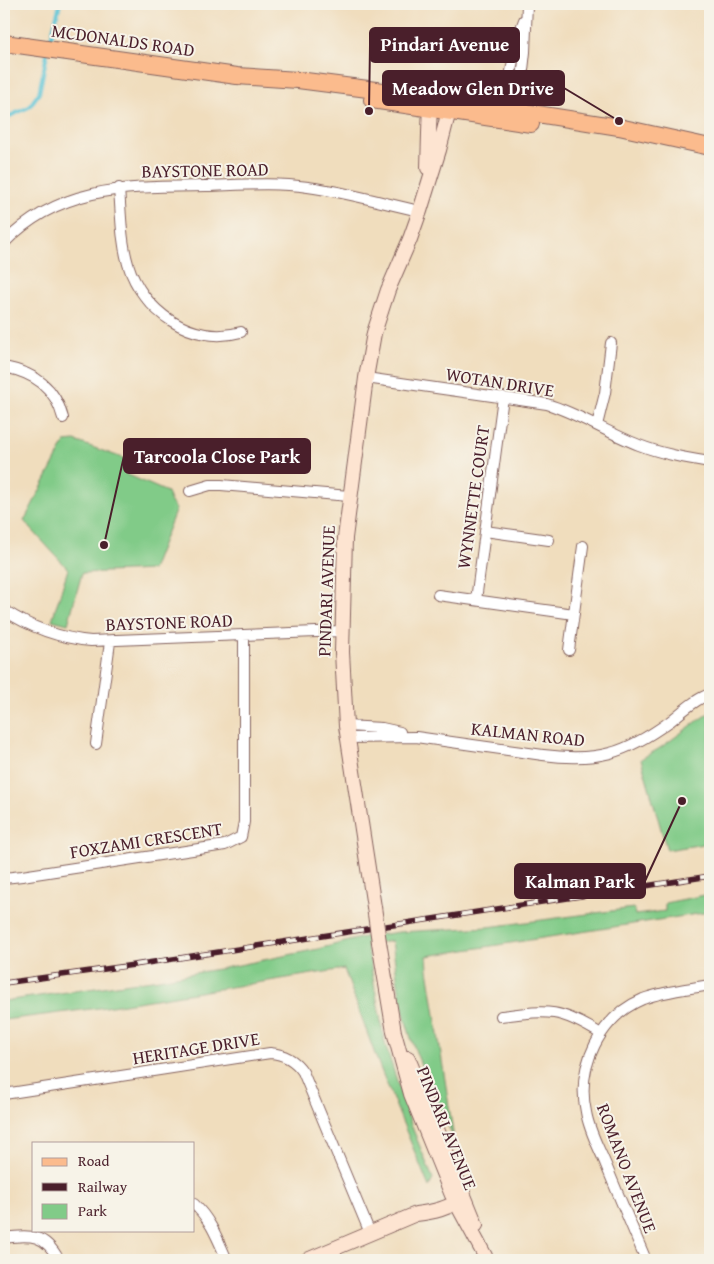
<svg xmlns="http://www.w3.org/2000/svg" width="714" height="1264" font-family="'Gentium Book Plus',serif">
<style>
.green{fill:#81cb88;stroke:#66755a}
.lines{fill:none;stroke-linecap:round;stroke-linejoin:round}
.stream{stroke:#59c3d5;stroke-width:4}
.street-casing{stroke:#84625e;stroke-width:12}
.secondary-casing{stroke:#84625e;stroke-width:16}
.primary-casing{stroke:#84625e;stroke-width:18}
.street{stroke:#fff;stroke-width:10}
.secondary{stroke:#fde4d1;stroke-width:14}
.primary{stroke:#fbbb8d;stroke-width:16}
.rail-casing{stroke:#4a1f2b;stroke-width:5.5}
.rail{stroke:#f7f3e8;stroke-width:4;stroke-dasharray:11;stroke-linecap:butt}
.secondary-bridge-casing{stroke:#84625e;stroke-width:16;stroke-linecap:butt}
.secondary-bridge{stroke:#fde4d1;stroke-width:14}
.labels{text-anchor:middle;dominant-baseline:central;stroke-width:4;stroke-linejoin:round;paint-order:stroke}
.street-label{font-size:18px;fill:#4a1f2b;stroke:#f7f3e8}
.leader{fill:none;stroke:#4a1f2b;stroke-width:2}
.callout-dot{fill:#4a1f2b;stroke:#f7f3e8;stroke-width:2}
.callout{fill:#4a1f2b;stroke:#4a1f2b;stroke-width:2}
.callout-label{font-size:19px;text-anchor:middle;font-weight:bold;fill:#fff}
</style>
<rect width="100%" height="100%" fill="#f7f3e8"/>
<filter id="ink" filterUnits="userSpaceOnUse"><feTurbulence type="fractalNoise" baseFrequency=".02" numOctaves="2"/><feDisplacementMap in="SourceGraphic" scale="10" xChannelSelector="R" yChannelSelector="G"/><feConvolveMatrix kernelMatrix="1 2 1 2 8 2 1 2 1" color-interpolation-filters="sRGB"/></filter>
<filter id="wash" filterUnits="userSpaceOnUse"><feTurbulence type="fractalNoise" baseFrequency=".0096" numOctaves="4" result="noise"/><feDisplacementMap in="SourceGraphic" scale="20" xChannelSelector="R" yChannelSelector="G"/><feGaussianBlur stdDeviation="1.12" result="paint"/><feColorMatrix in="noise" values="0 0 0 0 0 0 0 0 0 0 0 0 0 0 0 0 0 1.4 0 .05"/><feComposite in="paint" operator="in"/></filter>
<g filter="url(#wash)">
<rect width="100%" height="100%" fill="#f0ddbd"/>
<path class="green" d="M75,441L131,461L126,474L167,492L170,501L176,509L152,570L82,573L68,624L52,620L68,569L24,521L65,442Z
M710,712V843L667,850L641,759L660,748Z
M710,894V912L427,956L428,969L454,1139C438,1101 418,1065 407,1025C399,997 396,969 392,941L367,945L385,1044L412,1127L433,1179L429,1187L377,1060L344,969L99,1008L4,1020V1001L159,979L224,968L318,949L364,937L399,932L488,927L634,908L635,915L665,911V903Z"/>
<g class="lines">
<path class="stream" d="M49,45L60,4
M4,116H10L29,107L39,93L47,54"/>
</g>
</g>
<g filter="url(#ink)">
<g class="lines">
<g class="street-casing">
<path id="street" d="M504,113L516,42L524,20
M518,115L525,52L527,4
M119,188C121,214 121,240 128,264C142,311 192,346 241,332
M4,243C61,184 130,187 206,186C240,185 274,182 308,187C346,192 383,203 420,211
M4,367C35,373 55,387 63,418
M366,378L547,404C579,414 608,433 639,445C662,454 686,458 710,462
M597,425L605,393L611,343
M190,491L210,485H221L349,496
M485,531L549,540
M438,595L574,614
M476,600L503,397
M4,610C31,628 58,638 91,641L341,631
M569,650L583,546
M346,726L382,728L400,732
M348,738L416,737L543,755C597,762 625,754 669,722C682,712 695,699 710,694
M96,744L110,642
M4,878L22,876L225,845L241,837L244,822V636
M501,1016C549,1010 559,1008 601,1034
M4,1094L270,1053C285,1054 295,1060 303,1072L370,1233
M194,1204C211,1220 218,1240 227,1260
M4,1238C31,1234 45,1234 59,1260
M646,1260C633,1229 619,1197 606,1165C599,1148 589,1131 586,1112C576,1067 600,1017 643,999C664,991 688,989 710,985"/>
</g>
<g class="secondary-casing">
<path id="secondary" d="M428,168L430,100
M374,907L346,726L342,652L345,538L366,378L374,333L388,290L410,239L420,211L439,150L451,103
M379,942L394,1032L411,1094L452,1195L485,1256
M408,1058L476,1225
M307,1260L416,1214C432,1212 450,1209 462,1197"/>
</g>
<g class="primary-casing">
<path id="primary" d="M4,43L237,76L298,80L430,97L619,127L710,147
M372,100L531,124"/>
</g>
<use href="#street" class="street"/>
<use href="#secondary" class="secondary"/>
<use href="#primary" class="primary"/>
<g class="rail-casing">
<path id="rail" d="M4,983L134,965L710,876"/>
</g>
<use href="#rail" class="rail"/>
<g class="secondary-bridge-casing">
<path id="secondary-bridge" d="M374,907L379,942"/>
</g>
<use href="#secondary-bridge" class="secondary-bridge"/>
</g>
</g>
<g class="labels">
<g class="street-label">
<text transform="translate(123 40) rotate(8)">MCDONALDS ROAD</text>
<text transform="translate(205 170) rotate(-1)">BAYSTONE ROAD</text>
<text transform="translate(500 382) rotate(9)">WOTAN DRIVE</text>
<text transform="translate(473 497) rotate(-82)">WYNNETTE COURT</text>
<text transform="translate(326 591) rotate(-88)">PINDARI AVENUE</text>
<text transform="translate(169 622) rotate(-2)">BAYSTONE ROAD</text>
<text transform="translate(528 734) rotate(6)">KALMAN ROAD</text>
<text transform="translate(146 840) rotate(-9)">FOXZAMI CRESCENT</text>
<text transform="translate(196 1048) rotate(-9)">HERITAGE DRIVE</text>
<text transform="translate(447 1128) rotate(68)">PINDARI AVENUE</text>
<text transform="translate(627 1168) rotate(69)">ROMANO AVENUE</text>
</g>
</g>
<path class="leader" d="M369 111L370 45M619 121L564 88M104 545L124 456M682 801L645 881"/>
<g class="callout-dot">
<circle cx="369" cy="111" r="5"/>
<circle cx="619" cy="121" r="5"/>
<circle cx="104" cy="545" r="5"/>
<circle cx="682" cy="801" r="5"/>
</g>
<g class="callout">
<rect x="370" y="28" width="149" height="34" rx="5"/>
<rect x="383" y="71" width="181" height="34" rx="5"/>
<rect x="124" y="439" width="186" height="34" rx="5"/>
<rect x="515" y="864" width="130" height="34" rx="5"/>
</g>
<g class="callout-label">
<text x="445" y="51">Pindari Avenue</text>
<text x="473" y="95">Meadow Glen Drive</text>
<text x="217" y="463">Tarcoola Close Park</text>
<text x="580" y="888">Kalman Park</text>
</g>
<rect width="714" height="1264" fill="none" stroke="#f7f3e8" stroke-width="20"/>
<rect x="32" y="1142" width="162" height="90" fill="#f7f3e8" stroke="#b29e9c"/>
<rect x="42" y="1158" width="25" height="8" fill="#fbbb8d" stroke="#b29e9c"/>
<text x="78" y="1166" font-size="15" fill="#4a1f2b">Road</text>
<rect x="42" y="1183" width="25" height="8" fill="#4a1f2b" stroke="#b29e9c"/>
<text x="78" y="1192" font-size="15" fill="#4a1f2b">Railway</text>
<rect x="42" y="1204" width="25" height="15" fill="#81cb88" stroke="#b29e9c"/>
<text x="78" y="1216" font-size="15" fill="#4a1f2b">Park</text>
</svg>
